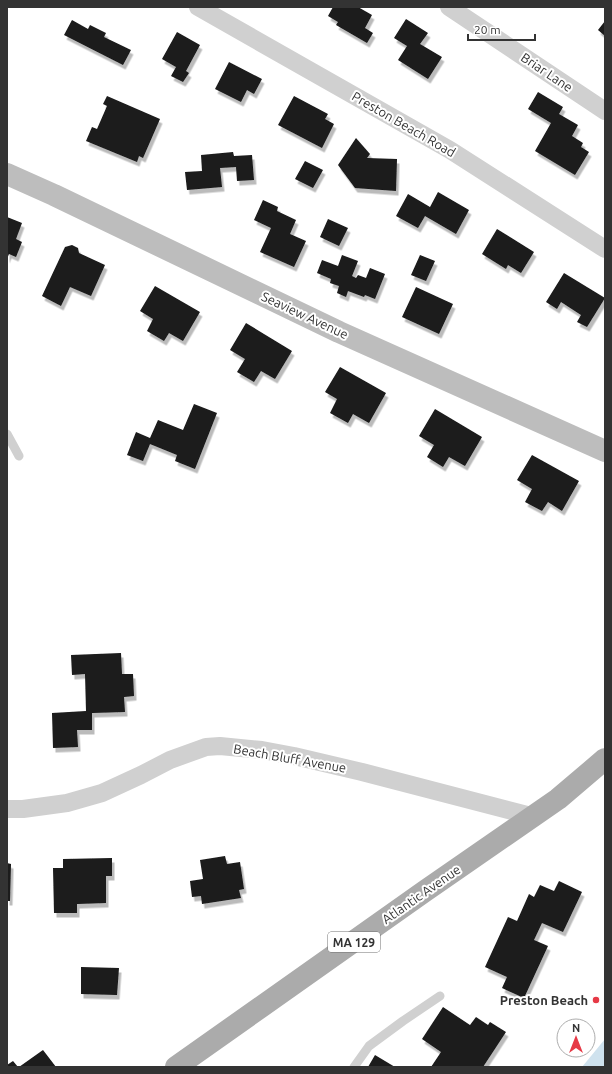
<svg xmlns="http://www.w3.org/2000/svg" width="612" height="1074" font-family="Ubuntu,sans-serif">
<style>
.water{fill:#cfe2ee}
.building{fill:#1a1a1a;filter:url(#shadow)}
.lines{fill:none;stroke-linecap:round;stroke-linejoin:round}
.lane{stroke:#d0d0d0;stroke-width:9}
.street{stroke:#d0d0d0;stroke-width:18}
.secondary{stroke:#bdbdbd;stroke-width:22}
.primary{stroke:#ababab;stroke-width:22}
.poi-dot{fill:#e63946;stroke:#fff;stroke-width:1.5}
.labels{text-anchor:middle;dominant-baseline:central;stroke-width:4;stroke-linejoin:round;paint-order:stroke}
.shield{fill:#fff;stroke:#707070;stroke-width:1}
.shield-label{font-size:12px;font-weight:bold;fill:#333}
.street-label{font-size:13px;fill:#333;stroke:#fff}
.poi-label{font-size:13px;font-weight:bold;fill:#333;stroke:#fff;text-anchor:end}
</style>
<defs>
<filter id="shadow"><feDropShadow dx="2.5" dy="4.5" stdDeviation="0" flood-color="#0004"/></filter>
</defs>
<rect width="100%" height="100%" fill="#fff"/>
<path class="water" d="M605,1039V1067H582Z"/>
<path class="building" d="M333,7H358L372,15L365,28L373,33L367,43L336,25L338,22L328,16Z
M406,19L428,33L420,44L442,57L428,79L398,60L407,46L394,38Z
M72,20L88,29L90,25L106,33L104,37L131,50L123,65L64,35Z
M605,21V36L598,30Z
M177,32L200,45L186,71L189,73L183,82L171,76L176,67L162,59Z
M229,62L262,79L254,94L247,90L241,102L215,89Z
M538,92L563,107L559,114L578,125L572,136L583,143L581,147L589,152L575,175L535,151L551,123L528,109Z
M107,96L160,119L143,158L139,156L137,162L86,141L92,127L97,129L107,106L103,104Z
M294,96L328,114L325,119L334,124L322,148L278,125Z
M356,138L370,154L367,158L397,159L396,191L355,188L338,165Z
M233,152L234,156L252,155L254,180L237,181L236,167L220,168L222,187L187,190L185,172L202,171L201,155Z
M305,161L323,170L313,188L295,179Z
M438,192L469,210L456,234L425,216L418,228L396,216L408,194L430,207Z
M263,200L278,207L277,211L296,220L290,234L306,241L294,267L260,252L271,228L254,220Z
M7,217L22,223L16,239L22,242L16,257L9,254L7,259Z
M328,219L348,228L339,246L320,237Z
M497,229L534,252L521,273L508,265L506,269L482,254Z
M72,245L78,248L79,253L105,265L91,296L70,287L61,306L42,296L65,247Z
M342,255L358,261L352,276L356,278L358,275L366,278L370,268L385,274L375,299L365,295L364,297L348,291L346,297L337,293L339,286L330,283L331,279L317,273L322,260L338,266Z
M420,255L435,261L426,281L411,275Z
M564,273L605,298L587,327L577,322L581,315L561,302L557,309L546,302Z
M155,286L200,312L183,341L169,333L164,341L147,331L153,319L140,311Z
M416,287L453,304L439,334L402,317Z
M246,323L292,351L275,379L261,371L254,382L237,372L245,359L230,350Z
M340,367L386,393L369,423L353,414L348,423L330,413L337,399L325,392Z
M194,404L217,413L195,469L175,461L177,455L150,444L143,461L127,455L136,432L150,438L158,420L183,430Z
M435,409L482,437L465,466L449,457L443,467L427,457L434,445L419,436Z
M532,455L579,481L562,511L548,502L542,511L525,502L532,489L517,480Z
M121,653L122,674H133L134,696L124,697L125,712L92,713V730H77L78,747L53,748L52,713L86,711L85,674L72,675L71,655Z
M225,856L227,864L240,862L244,889L239,890L241,898L202,904L201,896L192,897L190,881L203,879L200,860Z
M112,858V876H106V903L77,904V913H54L53,868H63V859Z
M7,863L11,864L10,901H7Z
M559,881L582,892L563,932L542,923L534,940L548,946L524,998L502,988L507,977L485,967L508,917L517,921L529,894L534,897L540,885L554,891Z
M81,967L119,968L117,995L81,994Z
M443,1007L470,1025L476,1017L488,1025L490,1022L506,1032L483,1067H431L441,1052L422,1039Z
M43,1050L56,1067H19Z
M375,1055L395,1067H368Z
M13,1061L18,1067H7V1065Z"/>
<g class="lines">
<path class="lane" d="M7,434L19,456
M354,1067L369,1046L403,1021L440,996"/>
<path class="street" d="M198,7L450,150L605,249
M449,7L605,111
M7,809H23L67,803L102,793L141,775L170,760L206,747L220,746L262,750L294,756L362,772L531,816"/>
<path class="secondary" d="M7,174L54,195L339,332L605,451"/>
<path class="primary" d="M176,1067L425,891L558,799L605,759"/>
</g>
<circle class="poi-dot" cx="596" cy="1000" r="4"/>
<g class="labels">
<rect class="shield" x="328" y="932" width="52" height="20" rx="3"/>
<g class="shield-label">
<text x="354" y="942">MA 129</text>
</g>
<g class="street-label">
<text transform="translate(547 72) rotate(34)">Briar Lane</text>
<text transform="translate(404 124) rotate(30)">Preston Beach Road</text>
<text transform="translate(305 315) rotate(25)">Seaview Avenue</text>
<text transform="translate(290 758) rotate(10)">Beach Bluff Avenue</text>
<text transform="translate(421 894) rotate(-35)">Atlantic Avenue</text>
</g>
<g class="poi-label">
<text x="588" y="1000">Preston Beach</text>
</g>
</g>
<rect width="612" height="1074" fill="none" stroke="#333333" stroke-width="16"/>
<g transform="translate(576 1038)"><circle r="19" fill="#ffffff" stroke="#adadad"/>
<path d="M0-3L7 15L0 10L-7 15Z" fill="#e63946"/>
<text y="-6" font-size="11" font-weight="bold" text-anchor="middle" fill="#333333">N</text>
</g>
<path d="M468 34v6h67v-6" fill="none" stroke="#333333" stroke-width="2"/>
<text x="474" y="34" font-size="12" fill="#333333" stroke="#ffffff" stroke-width="3" paint-order="stroke">20 m</text>
</svg>
